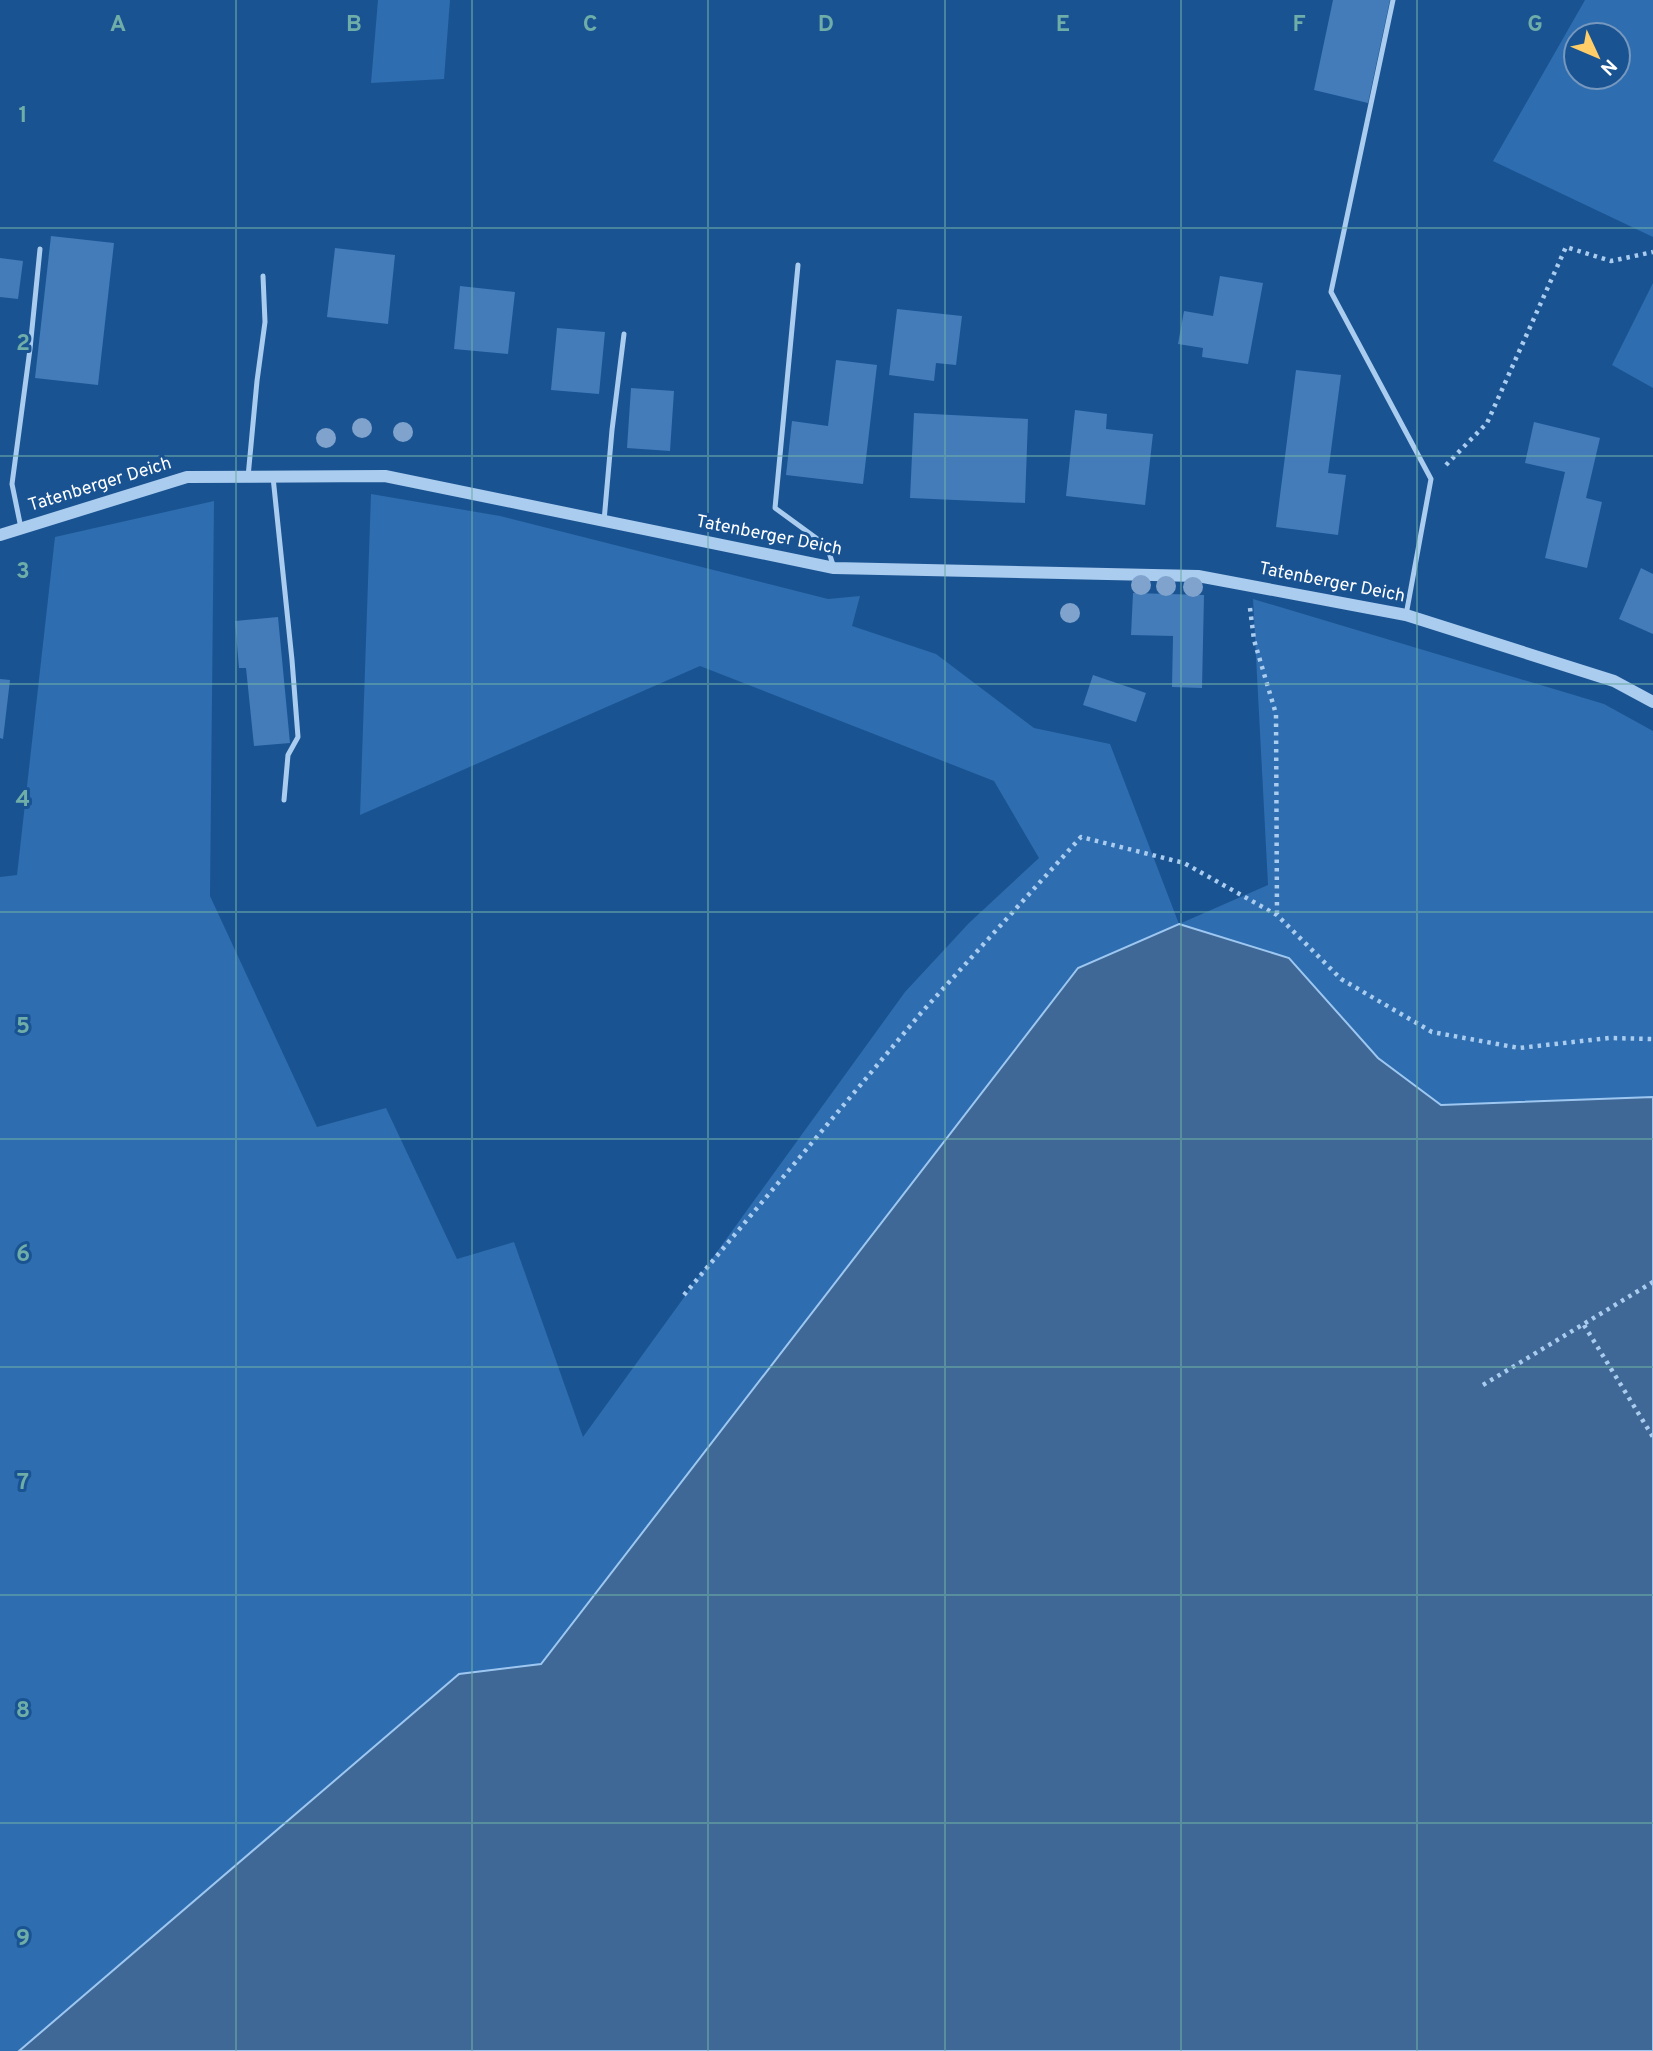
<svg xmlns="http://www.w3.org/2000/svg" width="1653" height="2051" font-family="Overpass,sans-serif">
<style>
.green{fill:#2d6db0;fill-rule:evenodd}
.water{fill:#3f6896;stroke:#9dc7f1;stroke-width:2}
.building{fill:#437cb9}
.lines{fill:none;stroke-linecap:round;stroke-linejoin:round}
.path{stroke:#aaccef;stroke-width:4.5;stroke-dasharray:3.5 5;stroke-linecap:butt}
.service{stroke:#aaccef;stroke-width:5}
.tertiary{stroke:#aaccef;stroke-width:12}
.tree{fill:#7fa3cc}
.grid{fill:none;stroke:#6fada8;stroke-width:2;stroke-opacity:0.55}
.labels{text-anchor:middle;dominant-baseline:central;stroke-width:6;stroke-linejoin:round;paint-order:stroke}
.street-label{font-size:18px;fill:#fff;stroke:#1a5392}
.grid-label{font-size:23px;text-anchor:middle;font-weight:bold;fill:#6fada8;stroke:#1a5392;stroke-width:6;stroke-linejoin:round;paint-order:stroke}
</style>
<rect width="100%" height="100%" fill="#1a5392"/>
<path class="green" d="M378,0H450L444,79L371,83Z
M1585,0H1653V237L1493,161ZM1576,35H1618V77H1576Z
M1653,283V388L1612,365Z
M371,494L500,516L828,599L860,596L852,626L936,654L1034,728L1110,744L1179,924L1268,885L1253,599L1604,704L1653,731V1097L1441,1105L1378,1058L1289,958L1078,968L541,1664L459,1674L19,2051H0V877L17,875L55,537L214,501L210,896L317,1127L386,1108L457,1259L514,1242L583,1437L905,992L969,923L1039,858L994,781L700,666L360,815Z"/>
<path class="water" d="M1179,924L1289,958L1378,1058L1441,1105L1653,1097V2051H19L459,1674L541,1664L1078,968Z"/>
<path class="building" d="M1333,0H1390L1368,103L1314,90Z
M51,236L114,243L98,385L35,378Z
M335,248L395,255L388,324L327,317Z
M0,258L23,261L18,299L0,297Z
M1220,276L1263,283L1248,364L1202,357L1203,348L1178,344L1184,311L1213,316Z
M460,286L515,292L508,354L454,349Z
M897,309L962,316L956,365L936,363L934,381L889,375Z
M557,328L605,332L599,394L551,390Z
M836,360L877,365L863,484L786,475L792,421L828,426Z
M1296,370L1341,375L1328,473L1346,475L1338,535L1276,527Z
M631,388L674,391L670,451L627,448Z
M1075,410L1107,414L1106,429L1153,434L1145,505L1066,496Z
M914,413L1028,419L1025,503L910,498Z
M1534,422L1600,438L1586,498L1602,502L1587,568L1545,558L1565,472L1525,463Z
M1641,568L1653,574V634L1619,619Z
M1133,593L1204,595L1202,688L1172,687L1173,636L1131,635Z
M278,617L290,743L254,746L246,668H239L235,621Z
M1093,675L1146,693L1136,722L1083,705Z
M0,679L10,680L3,739L0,738Z"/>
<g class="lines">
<path class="path" d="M1446,465L1487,423L1566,247L1611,261L1653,252
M1250,608L1254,640L1276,714L1277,915
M684,1295L921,1013L1081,837L1184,863L1277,915L1341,979L1432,1032L1519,1048L1609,1038L1653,1039
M1584,1325L1653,1437
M1483,1385L1653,1282"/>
<path class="service" d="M1393,0L1331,292L1431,479L1406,615
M798,265L775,508L827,546L833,565
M248,477L257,381L265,322L263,276
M273,477L292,660L298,737L288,755L284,800
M604,521L612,430L624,334
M21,528L12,484L30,349L40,249"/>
<path class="tertiary" d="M0,535L187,477L385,476L834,568L1198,576L1406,615L1614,681L1653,702"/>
</g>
<g class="tree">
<circle cx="362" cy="428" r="10"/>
<circle cx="403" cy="432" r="10"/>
<circle cx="326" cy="438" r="10"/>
<circle cx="1141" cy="585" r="10"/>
<circle cx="1166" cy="586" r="10"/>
<circle cx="1193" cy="587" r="10"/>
<circle cx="1070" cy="613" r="10"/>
</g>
<path class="grid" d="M236,0V2051M472,0V2051M708,0V2051M945,0V2051M1181,0V2051M1417,0V2051M0,228H1653M0,456H1653M0,684H1653M0,912H1653M0,1139H1653M0,1367H1653M0,1595H1653M0,1823H1653"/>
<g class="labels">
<g class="street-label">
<text transform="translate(100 485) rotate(-17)">Tatenberger Deich</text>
<text transform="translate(769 536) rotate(11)">Tatenberger Deich</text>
<text transform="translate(1332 583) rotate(11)">Tatenberger Deich</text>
</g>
</g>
<g class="grid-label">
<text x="118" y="31">A</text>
<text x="354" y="31">B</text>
<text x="590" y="31">C</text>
<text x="826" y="31">D</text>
<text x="1063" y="31">E</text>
<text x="1299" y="31">F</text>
<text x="1535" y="31">G</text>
<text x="23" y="122">1</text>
<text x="23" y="350">2</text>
<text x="23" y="578">3</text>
<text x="23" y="806">4</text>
<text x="23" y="1033">5</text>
<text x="23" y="1261">6</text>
<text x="23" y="1489">7</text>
<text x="23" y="1717">8</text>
<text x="23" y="1945">9</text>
</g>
<g transform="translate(1597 56) rotate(134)"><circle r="33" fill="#1a5392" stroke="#7698be" stroke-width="2"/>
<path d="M0-5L12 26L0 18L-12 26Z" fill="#ffce68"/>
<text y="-10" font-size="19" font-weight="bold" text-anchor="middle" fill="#ffffff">N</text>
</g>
</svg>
